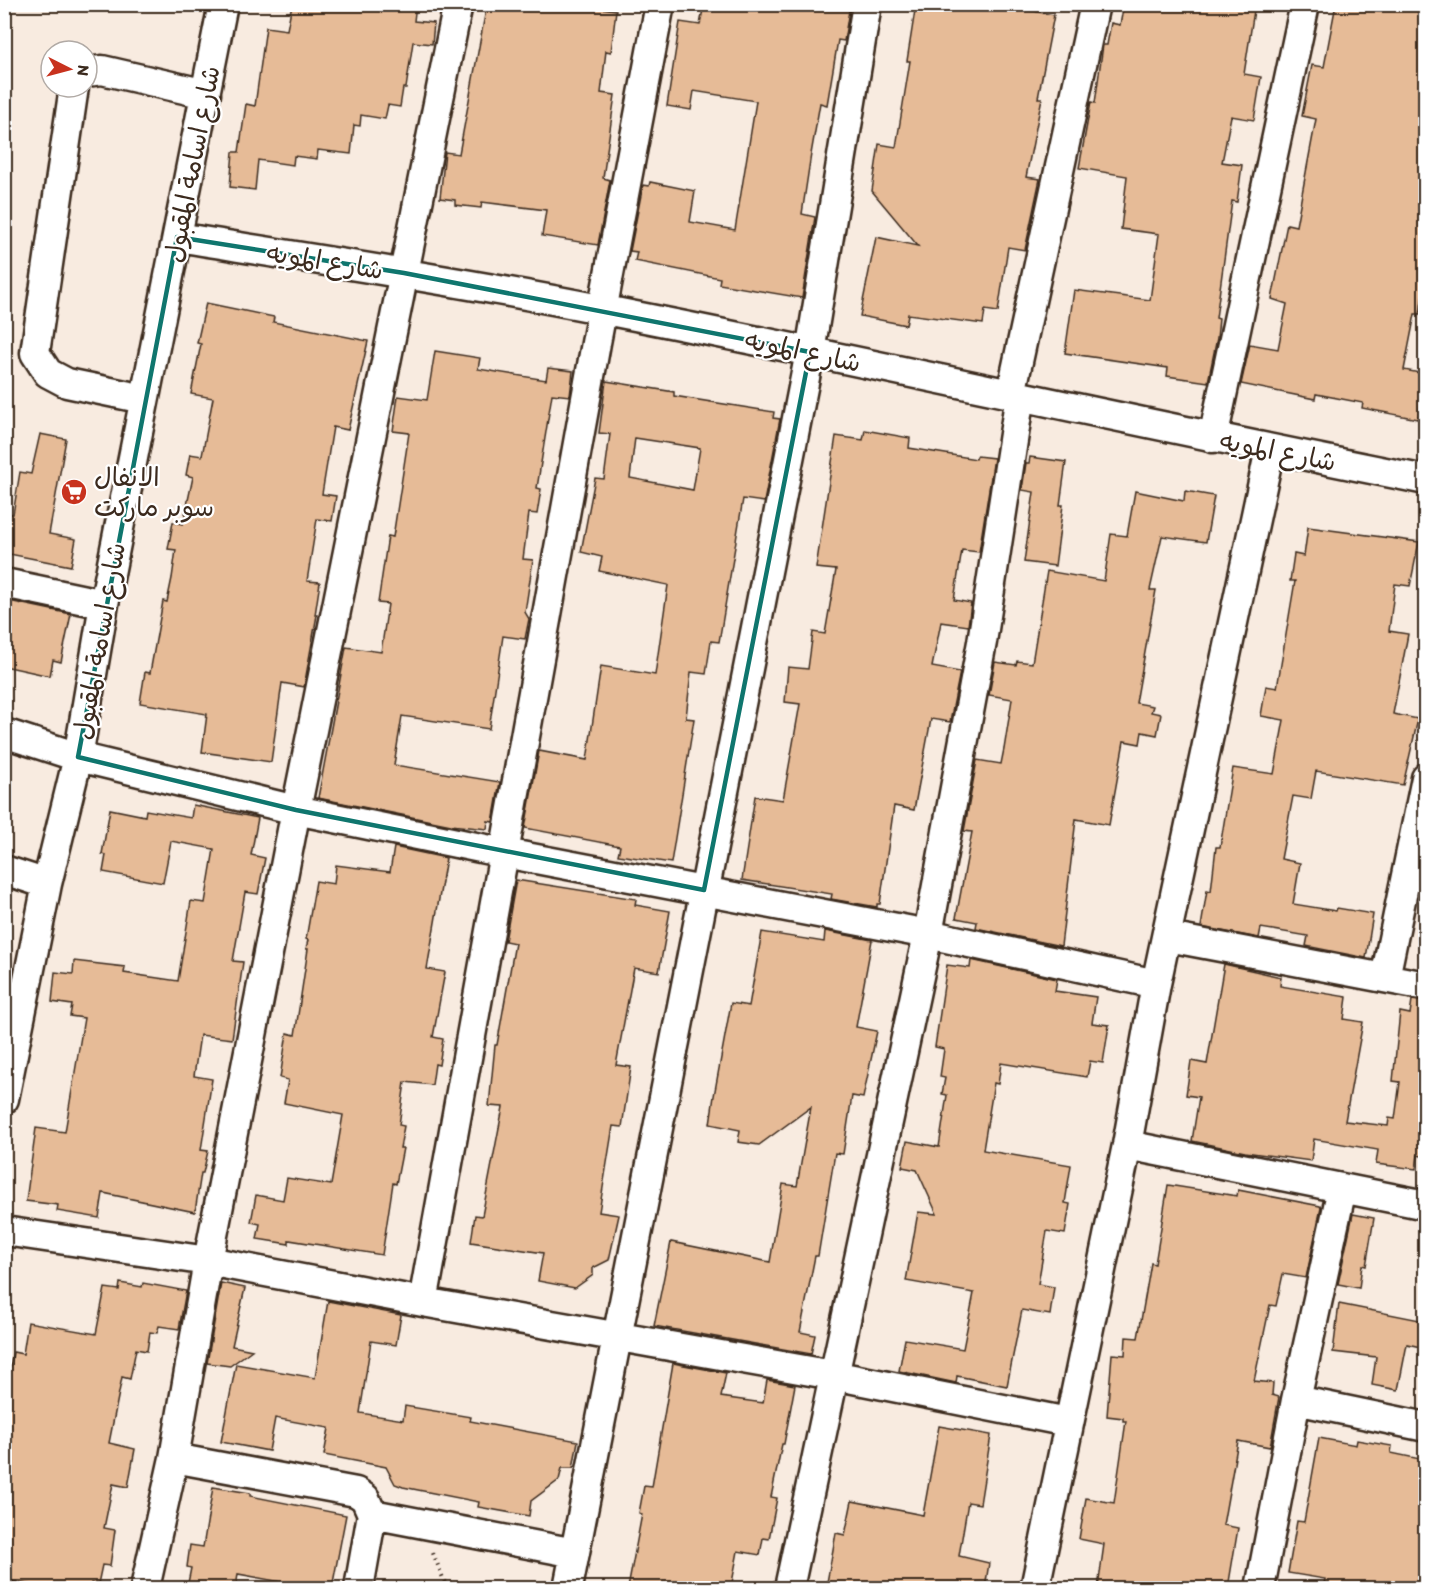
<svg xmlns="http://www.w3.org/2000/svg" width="1430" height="1593" font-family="Itim,'Playpen Sans Arabic',sans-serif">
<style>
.building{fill:#e6bb97;stroke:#3b2a1e;stroke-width:1.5;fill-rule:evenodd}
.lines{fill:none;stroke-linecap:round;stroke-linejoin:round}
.minor-casing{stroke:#3b2a1e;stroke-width:33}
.path{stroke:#3b2a1e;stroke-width:4;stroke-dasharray:1.5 4.5;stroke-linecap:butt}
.minor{stroke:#fff;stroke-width:28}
.marked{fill:none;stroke:#0f766e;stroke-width:4.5;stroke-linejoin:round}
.labels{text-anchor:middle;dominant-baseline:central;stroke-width:4.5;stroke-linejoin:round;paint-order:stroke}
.street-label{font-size:26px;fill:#3b2a1e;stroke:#fff}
.poi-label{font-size:26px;fill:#3b2a1e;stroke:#fff;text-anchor:start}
</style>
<rect width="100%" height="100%" fill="#f8ebe0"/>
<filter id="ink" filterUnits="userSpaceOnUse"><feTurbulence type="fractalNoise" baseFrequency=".0167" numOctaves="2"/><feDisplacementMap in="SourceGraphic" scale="12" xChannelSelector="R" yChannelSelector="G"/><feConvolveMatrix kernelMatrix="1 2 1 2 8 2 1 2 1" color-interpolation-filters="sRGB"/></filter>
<g filter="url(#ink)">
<path class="building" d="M292,4H416L414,21L434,23L432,44L413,42L406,88H403L400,107L388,105L385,119L361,115L360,126L354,125L351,154L318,150L317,159L294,156L293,165L258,160L255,190L230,187L233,152H239L246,104L255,106L266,27L287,30Z
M487,4H570L616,10L611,52L606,51L601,93L615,95L603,178L610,180L598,245L542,236L546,210L482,202L481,208L455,205V200L440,198L445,152L459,154Z
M704,4H850L844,41L838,40L827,105L820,103L811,154L802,214L815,217L802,298L719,284L720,278L635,261L637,252L630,251L643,185L649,186L650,182L695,191L690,222L735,230L756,101L694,91L691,110L667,106L680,22L700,25Z
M916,4H997L1054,15L1038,98H1042L1026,177L1040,179L1025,250L1008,247L998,312L985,310L983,324L908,314L906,325L860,316L876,237L918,246L872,191L879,144L896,147L910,61H907Z
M1124,4H1255L1244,74L1261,77L1254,120L1231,116L1222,162L1242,165L1237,202L1232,201L1216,318L1219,319L1217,338L1208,382L1167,376L1168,368L1065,353L1074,290L1150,300L1159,234L1121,229L1127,176L1079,168L1091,102L1095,103L1103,45H1107L1111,23L1120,25Z
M1336,4H1404L1425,9V278L1420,314H1415L1404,370L1425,374L1418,419L1362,408L1363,403L1316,394L1315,399L1241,384L1250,344L1278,349L1287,304L1272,299L1287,224L1296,226L1316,119L1302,116L1312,65L1324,67Z
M206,303L274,317L273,322L368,341L348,430L333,427L322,494L336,496L332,521L317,519L307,581L320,582L315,615H317L304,687L282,683L271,762L202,752L207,714L140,703L145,672L150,673L163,601L167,602L172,578L176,550L168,549L173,522L183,524L193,477L186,475L190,454L202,456L213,398L191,394L201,344L197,343Z
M435,351L480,358L478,369L546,380L548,368L573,371L570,396L552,394L537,488L541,489L537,514L529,513L523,559L533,560L525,612L529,619L525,639L503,636L489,729L402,716L394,765L500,782L493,822L488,821L487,829L451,825L318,798L346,647L381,652L388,604L378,603L388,536L393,537L409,433L393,431L398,396L427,400Z
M606,381L674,392V396L774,412L773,418L780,419L764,502L743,499L719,642L711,641L706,674L691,672L686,718L694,719L671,863L618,855L620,846L525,828L539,751L587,760L601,666L655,675L668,585L599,571L602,557L581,552L595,478L604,479L610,434L599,433ZM635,438L700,448L693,490L630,478Z
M865,430L910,438L909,448L976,459L977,456L994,458L979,552L962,550L954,600L971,603L968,626L941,622L932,667L960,672L950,722L931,719L914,810L894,806L880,904H877V907L831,899L832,894L742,880L755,796L783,800L800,704L785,702L788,667L808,669L813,632L825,634L836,570L816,568L836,436L863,440Z
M40,434L66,439L49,534L76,539L71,566L4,553V528L7,514H13L20,472L31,474Z
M1030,457L1066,462L1060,505H1063L1055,566L1024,562L1034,492L1022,490L1026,463H1029Z
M1135,491L1184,501L1185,491L1214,496L1206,542L1162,536L1150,590H1156L1136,703L1153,706L1151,712L1161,714L1157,735L1142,732L1140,744L1124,741L1109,825L1076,819L1061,946L976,928L977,922L956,918L972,832L964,831L977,760L1001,764L1004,749L1012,699L989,695L995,662L1016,665L1017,661L1032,663L1047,571L1104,581L1111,534L1127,536Z
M1308,527L1419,542L1410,586L1395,584L1389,631L1408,634L1393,714L1418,719L1403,785L1316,771L1311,799L1293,796L1281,859L1300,863L1293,904L1336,911L1337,908L1373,914L1366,958L1306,946L1308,936L1261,928L1259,938L1201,927L1207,890L1211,891L1216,847H1220L1233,768L1274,774L1284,720L1261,716L1266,686L1277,688L1295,581H1290L1294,554L1304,556Z
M4,600L71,614L61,662L53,660L50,676L4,666Z
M193,805L258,818L251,855L265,858L258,894L245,892L233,961L243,962L232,1039L200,1035L194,1076L212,1079L201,1150L208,1151L203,1173H201L195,1212L103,1193L99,1218L57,1211L58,1205L26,1201L36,1128L65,1132L84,1018L70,1016L72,1005L52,1002L55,972L73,974L74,961L125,967L124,973L178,981L191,901L205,903L214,849L171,841L163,883L103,872L106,855L102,854L110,809L145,816L146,810L191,818Z
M394,847L446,858L427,969L445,972L433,1037L443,1039L439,1065L435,1064L432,1085L405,1082L399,1125L404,1126L400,1148H403L396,1184L393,1183L382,1255L289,1240V1244L257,1239L260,1224L251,1222L256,1195L283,1200L287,1178L331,1185L343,1115L284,1103L288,1080L280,1078L287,1033L295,1035L308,949H306L308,940L306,939L316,881L334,884L336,865L390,872Z
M516,880L636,899L635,905L670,911L659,972L634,968L616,1065L631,1067L622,1127L613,1126L599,1212L619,1215L609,1260L593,1268V1275L575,1288L538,1281L543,1253L471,1242L475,1215L482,1216L503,1107L489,1106L495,1045H497L515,943L505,941Z
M825,931L872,940L856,1027L877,1031L863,1098L852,1096L843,1154L835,1153L818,1256H815L800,1332L815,1335L811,1354L654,1326L671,1242L770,1262L783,1184L797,1186L811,1107L759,1145L738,1142L740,1130L710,1124L714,1096L731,1003L749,1006L762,932L824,942Z
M971,960L1057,979L1055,991L1096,997L1092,1023L1109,1025L1103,1063L1090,1061L1087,1077L1001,1063L998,1084L994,1083L983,1150L1071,1165L1065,1203L1070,1204L1065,1234L1047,1231L1038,1284L1054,1287L1050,1315L1022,1310L1007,1386L957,1376L956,1383L899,1371L905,1339L963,1349L974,1293L906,1281L918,1212L937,1214L917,1170L902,1167L907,1141L939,1147L947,1095L942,1094L945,1078L940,1077L944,1049L935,1047L947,965L970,968Z
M1224,964L1281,977L1280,986L1347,997L1344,1019L1363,1022L1345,1121L1388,1126L1389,1118L1395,1119L1400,1082L1393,1081L1400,1012L1410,1014L1412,1000L1425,1002V1157L1418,1155L1416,1169L1376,1164L1378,1150L1314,1139L1311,1161L1245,1152L1192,1141L1199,1097L1186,1095L1191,1061L1207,1064Z
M1168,1185L1237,1196L1238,1190L1320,1206L1321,1208L1306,1278L1283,1274L1276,1306L1270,1305L1254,1381L1273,1383L1272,1395L1279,1397L1270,1447L1238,1441L1223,1525L1238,1528L1228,1588H1183L1147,1583L1146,1588H1098L1104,1544L1079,1539L1086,1498L1114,1503L1126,1421H1123V1418L1107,1416L1112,1354L1125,1355L1126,1337L1138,1338L1151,1263L1155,1264Z
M1353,1214L1374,1218L1366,1266L1362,1265L1359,1288L1338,1284Z
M120,1283L142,1287L143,1283L186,1291L179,1329L159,1326L157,1333L150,1332L147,1351L136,1349L130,1379L122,1377L109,1443L135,1449L128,1487L113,1484L104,1528L115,1530L110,1566L102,1565L98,1584L91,1583L90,1588H51L4,1580V1401L13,1352L23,1354L28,1322L96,1334L105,1288L119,1290Z
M221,1283L245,1288L232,1346L252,1350L230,1366L207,1363Z
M328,1301L401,1315L396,1345L371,1341L360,1413L403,1420L405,1406L471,1417L470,1421L578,1441L573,1468H562L559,1480L531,1501L529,1516L478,1507L479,1502L403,1487L395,1484L386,1467L324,1455L329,1428L275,1418L269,1451L221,1442L236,1364L315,1378Z
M1339,1304L1425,1321V1348L1407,1344L1398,1390L1372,1385L1376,1357L1333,1352Z
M673,1363L726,1373L721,1397L763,1403L767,1380L795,1385L784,1444H782L771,1497L777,1498L769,1539L763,1538L760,1555L738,1551L731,1588H628L642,1514L639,1513L644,1486L652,1487Z
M939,1426L991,1435L980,1504L968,1502L959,1556L989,1563L985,1588H826L836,1533L845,1535L852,1501L923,1515Z
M1319,1438L1356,1445L1357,1440L1392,1446L1391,1453L1425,1460V1567L1421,1588H1323L1325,1579L1288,1573L1297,1521L1304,1522Z
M213,1487L250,1493V1496L346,1515L332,1588H314L238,1574L236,1588H187L191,1568L187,1567L190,1545L203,1547Z"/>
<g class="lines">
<g class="minor-casing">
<path id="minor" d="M87,72L102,70L206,94
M74,87L35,353L48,373L67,383L144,399
M177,237C320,260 463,282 605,310C879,364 1151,426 1426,480
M1011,394L1095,4
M1213,438L1305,4
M4,583L104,604
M4,733L78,757L296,810L505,853L928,934L1156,984
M4,870L47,884
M1168,937L1426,986
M1385,978L1426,778
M4,1099L47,884L78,757L104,604L223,4
M1127,1145L1426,1205
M4,1231L208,1261L423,1302L833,1375L1068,1422
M423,1302L596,343L660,4
M1296,1400L1426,1427
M174,1458L356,1492L365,1498L372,1514L359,1588
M372,1514L575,1553
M145,1588L174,1458L208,1261L296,810L458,4
M568,1588L810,352L867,4
M789,1588L928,934L982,642L1020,395
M1035,1588L1127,1145L1156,984L1270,449
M1260,1588L1296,1400L1342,1188"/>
</g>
<path class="path" d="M433,1553L447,1588"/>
<use href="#minor" class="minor"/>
</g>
</g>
<path class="marked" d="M177,237L404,273L810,352L704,890L296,810L78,757Z"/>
<defs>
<g id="supermarket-disc" transform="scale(1.35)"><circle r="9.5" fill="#c8321e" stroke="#fff"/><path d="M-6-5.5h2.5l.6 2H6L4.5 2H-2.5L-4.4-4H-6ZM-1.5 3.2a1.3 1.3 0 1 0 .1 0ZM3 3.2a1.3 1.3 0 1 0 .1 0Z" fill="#fff"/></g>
</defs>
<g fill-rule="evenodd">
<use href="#supermarket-disc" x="74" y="492"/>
</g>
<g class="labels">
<g class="street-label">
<text transform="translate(192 164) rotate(-79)">شارع اسامة المقبول</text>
<text transform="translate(325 261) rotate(9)">شارع المويه</text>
<text transform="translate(803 351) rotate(12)">شارع المويه</text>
<text transform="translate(1278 451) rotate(11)">شارع المويه</text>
<text transform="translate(99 641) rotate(-80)">شارع اسامة المقبول</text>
</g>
<g class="poi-label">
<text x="94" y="477">الانفال<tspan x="94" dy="30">سوبر ماركت</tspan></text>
</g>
</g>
<rect width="1430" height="1593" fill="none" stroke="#fff" stroke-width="24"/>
<rect x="12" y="12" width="1406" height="1569" fill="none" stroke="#3b2a1e" stroke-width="2" filter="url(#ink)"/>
<g transform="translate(69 69) rotate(96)"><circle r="28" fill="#ffffff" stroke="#b1aaa5" stroke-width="1.5"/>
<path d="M0-4.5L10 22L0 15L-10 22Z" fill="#c8321e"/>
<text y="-9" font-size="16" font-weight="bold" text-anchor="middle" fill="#3b2a1e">N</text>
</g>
</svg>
